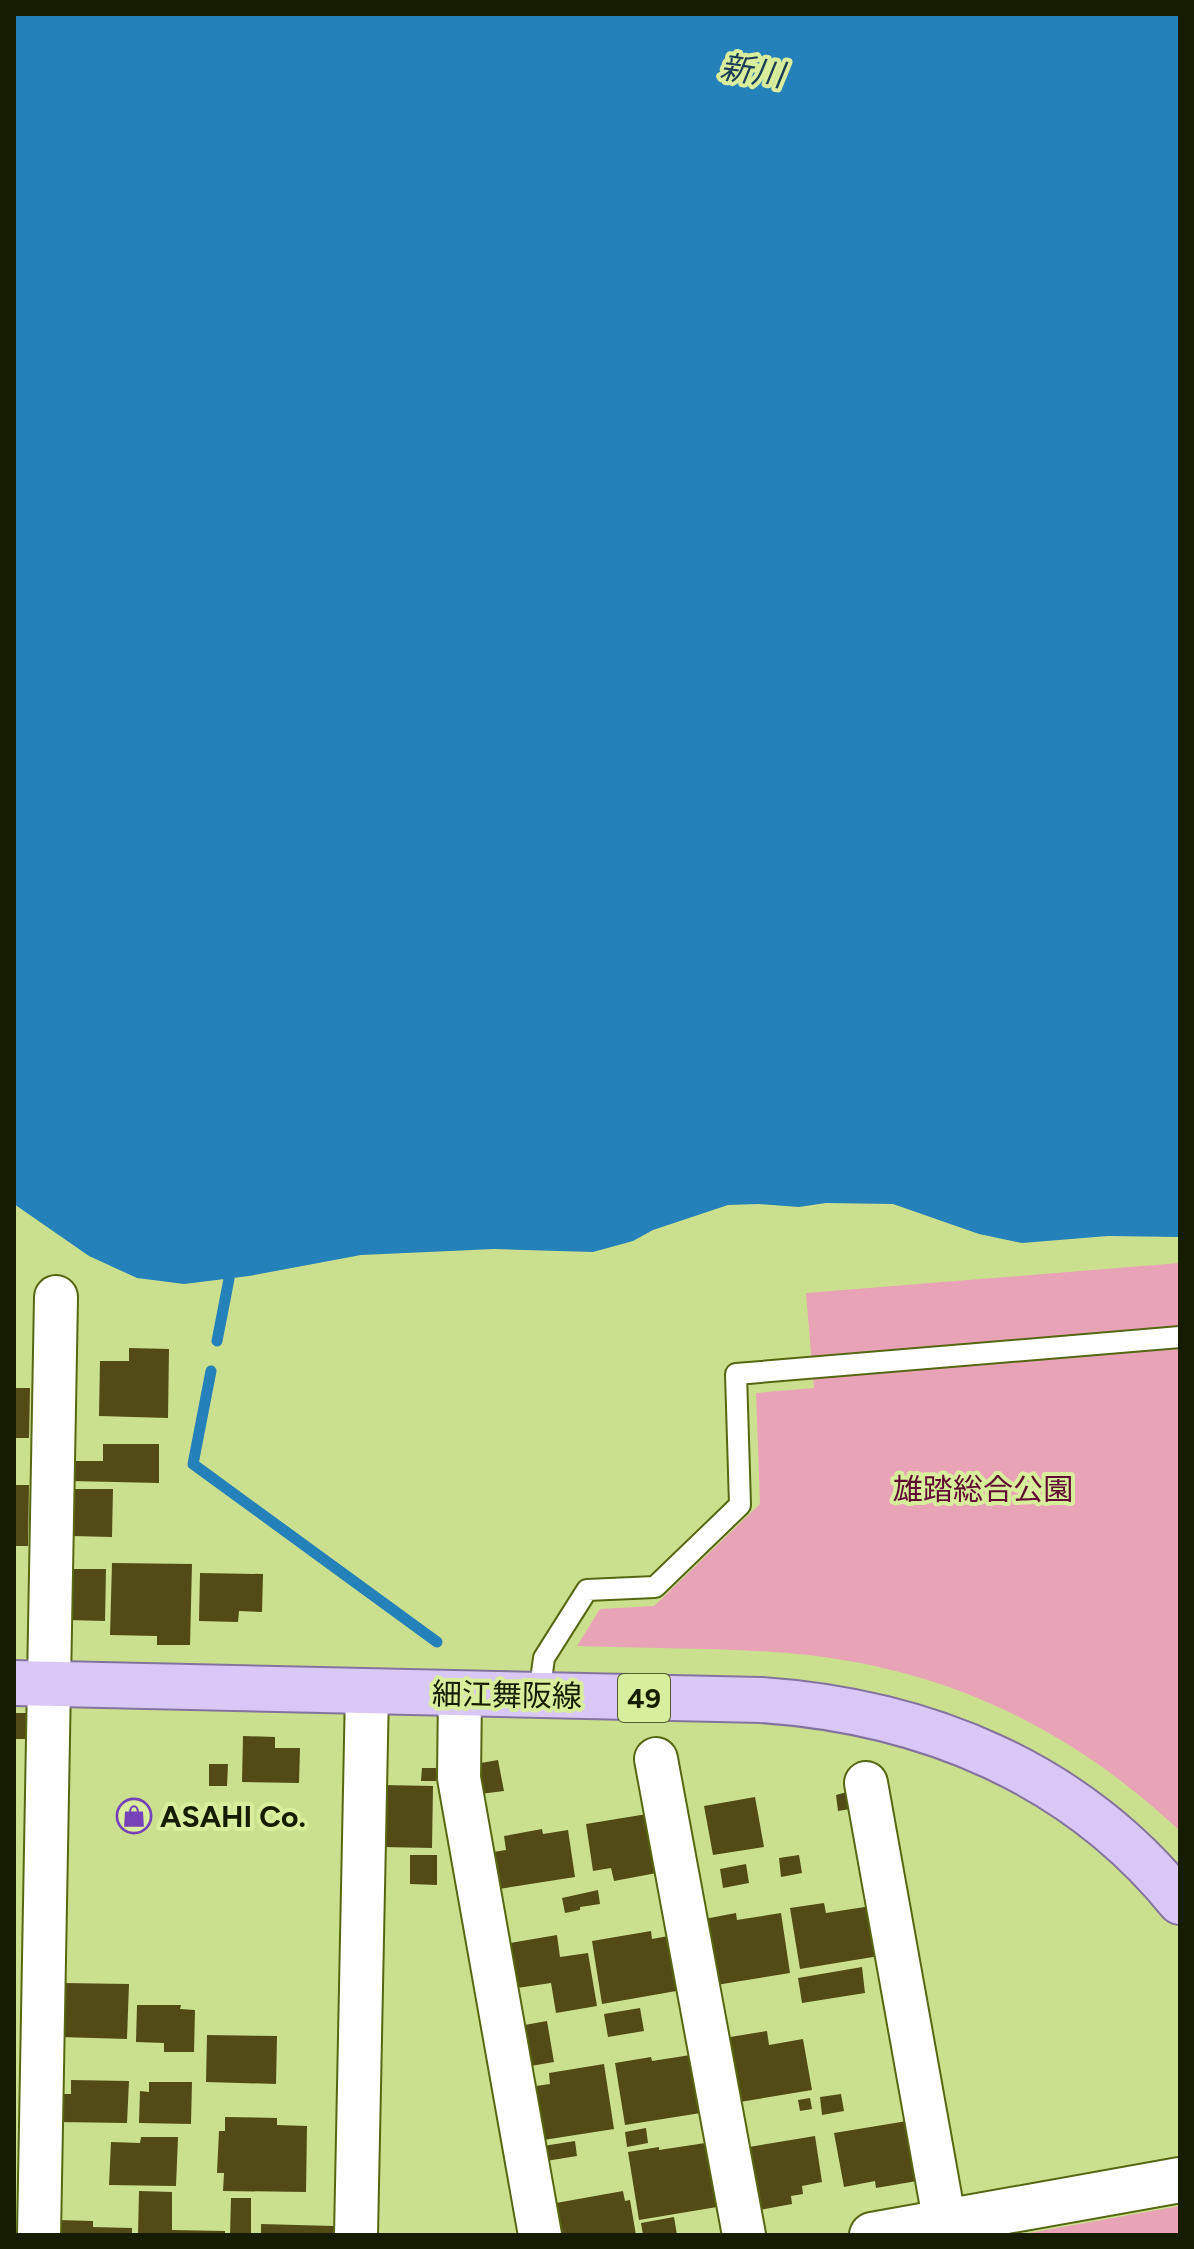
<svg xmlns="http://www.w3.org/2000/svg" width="1194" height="2249" font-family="Figtree,'Noto Sans JP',sans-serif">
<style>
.green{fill:#e9a3b7}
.water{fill:#2581b9}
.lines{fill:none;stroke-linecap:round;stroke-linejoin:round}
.stream{stroke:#2581b9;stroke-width:11}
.building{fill:#534b16}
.service-casing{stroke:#566711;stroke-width:24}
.minor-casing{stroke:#566711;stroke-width:46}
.tertiary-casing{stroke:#566711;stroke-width:48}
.primary-casing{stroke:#84739c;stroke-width:48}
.service{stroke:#fff;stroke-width:20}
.minor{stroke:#fff;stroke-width:42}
.tertiary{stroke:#fff;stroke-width:44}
.primary{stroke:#d9c7f6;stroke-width:44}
.labels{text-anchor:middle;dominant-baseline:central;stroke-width:8;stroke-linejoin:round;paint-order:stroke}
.shield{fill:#d8ee9c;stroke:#505b2f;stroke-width:2}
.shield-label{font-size:28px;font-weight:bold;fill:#151c00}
.park-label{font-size:30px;fill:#600b31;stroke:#d8ee9c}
.street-label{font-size:30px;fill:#151c00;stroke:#d8ee9c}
.poi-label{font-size:30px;font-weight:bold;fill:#151c00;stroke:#d8ee9c;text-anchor:start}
.water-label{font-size:32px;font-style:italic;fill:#193d56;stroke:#d8ee9c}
</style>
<rect width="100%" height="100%" fill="#cbe08f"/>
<path class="green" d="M1180,1263V1831C1073,1731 954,1672 808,1655C731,1647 653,1649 577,1646L600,1609L654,1606L760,1504L756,1393L814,1388L806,1293Z
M1180,2206V2235H1018Z"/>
<path class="water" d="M14,14H1180V1237L1108,1236L1022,1243L979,1234L893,1204L826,1203L799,1207L759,1204L728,1205L653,1230L633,1241L593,1252L494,1249L361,1255L249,1276L184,1284L137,1278L89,1256L14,1204Z"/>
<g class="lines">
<path class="stream" d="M217,1341L229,1279
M211,1371L193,1464L437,1642"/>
</g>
<path class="building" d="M129,1348L169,1349L168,1418L99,1416L100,1361H129Z
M14,1388H30L29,1438H14Z
M103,1444H159V1483L71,1481V1461H103Z
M14,1485H29L28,1546H14Z
M72,1489H113L112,1537L71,1536Z
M112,1563L192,1564L190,1645H157V1636L110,1635Z
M68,1569H106L105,1621L67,1620Z
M200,1573L263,1574L262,1612L239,1611L238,1622L199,1621Z
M14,1713H29L28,1739H14Z
M243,1736L275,1737V1748H300L299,1783L242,1782Z
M498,1760L504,1791L480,1794L475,1764Z
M209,1764H228L227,1786H209Z
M422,1768H436V1781H421Z
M383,1785L433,1786L432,1848L382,1847Z
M847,1792L850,1809L838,1811L836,1795Z
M755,1797L764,1847L713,1855L704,1806Z
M653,1813L662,1872L614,1881L611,1868L593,1871L586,1824Z
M542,1829L543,1834L568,1830L575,1877L493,1890L487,1853L506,1850L504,1836Z
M410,1855H437V1885L410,1884Z
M799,1855L802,1873L781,1877L779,1858Z
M746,1864L749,1883L723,1888L720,1869Z
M598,1890L600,1904L580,1907V1910L565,1913L562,1898Z
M824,1903L826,1913L871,1906L879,1956L800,1969L790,1908Z
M736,1913L737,1920L781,1913L790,1973L710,1986L699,1920Z
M651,1931L652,1939L674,1935L682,1990L602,2004L592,1941Z
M557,1935L560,1957L588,1953L597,2006L556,2013L551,1983L517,1988L510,1943Z
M862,1967L865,1993L802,2003L798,1978Z
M62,1983L129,1984L127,2039L60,2037Z
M137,2005H181L180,2009L195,2010L194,2052H164V2043L136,2042Z
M640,2008L644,2031L608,2037L604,2014Z
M547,2021L554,2062L525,2067L519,2026Z
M767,2031L769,2045L803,2039L812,2090L734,2103L724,2038Z
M207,2035L277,2036L276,2084L206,2082Z
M697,2054L707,2112L625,2125L615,2063L651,2057L652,2061Z
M604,2064L614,2129L537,2141L529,2087L550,2084L549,2073Z
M71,2080L129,2081L127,2123L58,2122L59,2094H71Z
M149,2082H192L191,2124L139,2123L140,2091L149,2092Z
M841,2094L844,2111L822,2115L820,2097Z
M810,2098L812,2109L800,2111L798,2100Z
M225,2117L277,2118V2125L307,2126L306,2192L223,2191L224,2173H217L219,2131H225Z
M907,2121L917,2181L876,2188L875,2181L844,2187L834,2133Z
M646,2128L648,2143L627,2147L625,2132Z
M815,2136L822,2182L802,2186L803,2194L791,2196L792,2204L754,2211L743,2148Z
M141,2137H178L176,2186L109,2185L111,2142L140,2143Z
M575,2141L577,2156L546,2161L543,2146Z
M712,2142L723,2206L639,2220L628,2152L659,2147V2150Z
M139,2191L172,2192V2230L225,2231V2235H138Z
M623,2191L625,2201L630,2200L636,2235H561L556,2203Z
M231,2198H251V2235H230Z
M674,2217L677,2235H643L641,2223Z
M58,2220L93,2221V2227L132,2228V2235H54Z
M261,2224L334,2226V2235H261Z"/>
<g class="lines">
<g class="service-casing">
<path id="service" d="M539,1695L544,1658L587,1590L655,1587L740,1505L736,1374L1180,1337"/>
</g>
<g class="minor-casing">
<path id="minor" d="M460,1693L459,1778L540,2235
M656,1759L744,2235
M866,1783L947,2235
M39,2235L56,1297
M356,2235L367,1691"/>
</g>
<g class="tertiary-casing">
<path id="tertiary" d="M872,2235L1180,2180"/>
</g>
<g class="primary-casing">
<path id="primary" d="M14,1683L761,1700C924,1711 1075,1772 1180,1902"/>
</g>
<use href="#service" class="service"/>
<use href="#minor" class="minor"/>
<use href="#tertiary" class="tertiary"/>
<use href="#primary" class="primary"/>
</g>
<defs>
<g id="shop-ring" transform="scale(1.8)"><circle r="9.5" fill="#d8ee9c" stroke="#7741b8" stroke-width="1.5"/><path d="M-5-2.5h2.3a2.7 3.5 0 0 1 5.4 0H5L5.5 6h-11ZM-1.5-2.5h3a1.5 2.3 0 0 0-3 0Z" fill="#7741b8"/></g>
</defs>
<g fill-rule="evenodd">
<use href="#shop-ring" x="134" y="1816"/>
</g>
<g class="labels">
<rect class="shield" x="618" y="1674" width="52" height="48" rx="6"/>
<g class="shield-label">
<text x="644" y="1698">49</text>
</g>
<g class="park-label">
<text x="983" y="1489">雄踏総合公園</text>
</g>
<g class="street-label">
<text transform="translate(507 1695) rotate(1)">細江舞阪線</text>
</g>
<g class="poi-label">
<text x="160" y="1816">ASAHI Co.</text>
</g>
<g class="water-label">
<text transform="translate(752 71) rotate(8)">新川</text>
</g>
</g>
<rect width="1194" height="2249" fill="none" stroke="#151c00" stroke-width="32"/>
</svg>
